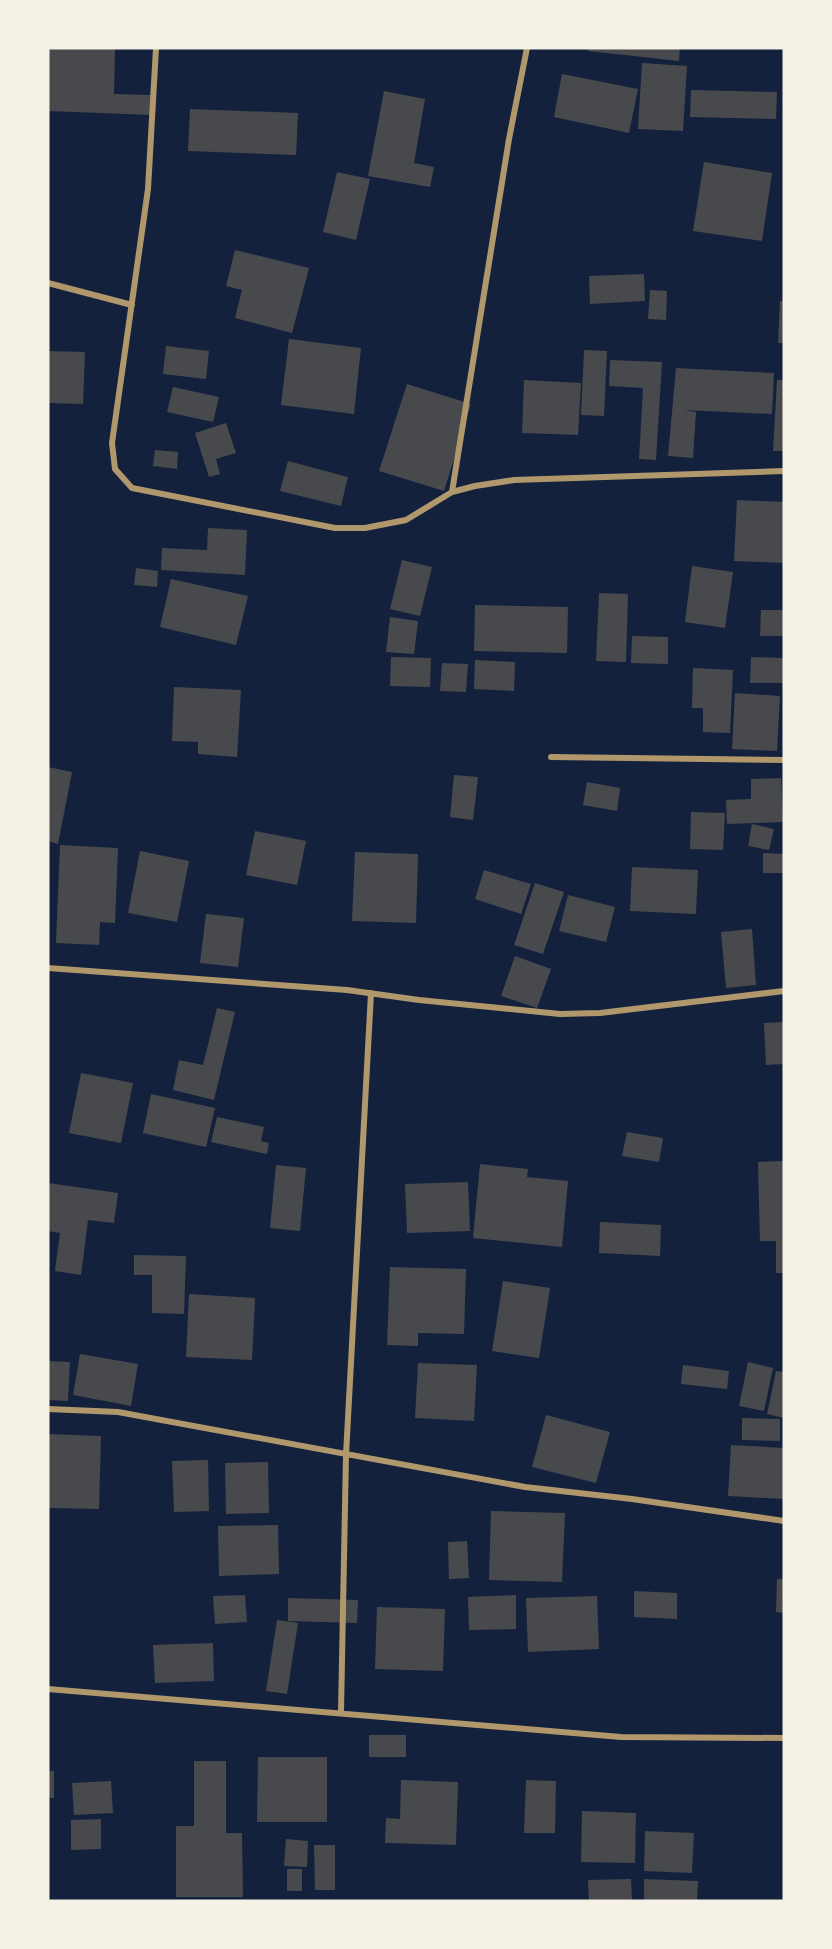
<svg xmlns="http://www.w3.org/2000/svg" width="832" height="1949" font-family="Quicksand,sans-serif">
<style>
.building{fill:#48494c}
.lines{fill:none;stroke-linecap:round;stroke-linejoin:round}
.minor{stroke:#b1986c;stroke-width:6}
</style>
<rect width="100%" height="100%" fill="#14213d"/>
<path class="building" d="M48,48H115L114,94L151,95V115L48,111Z
M589,48H680L679,61L588,51Z
M642,63L687,66L683,131L638,129Z
M562,74L638,89L629,133L554,117Z
M691,90L777,92L776,119L690,117Z
M384,91L425,99L414,163L434,167L430,187L368,176Z
M190,109L298,113L296,155L188,151Z
M704,162L772,173L762,241L693,231Z
M337,172L370,179L356,240L323,232Z
M235,250L309,268L292,333L235,318L242,290L226,286Z
M644,274L645,301L590,304L589,276Z
M650,290L667,291L666,320L648,319Z
M780,301H784V343H778Z
M289,339L361,348L354,414L281,405Z
M166,346L209,351L206,379L163,374Z
M584,350L607,351L604,416L581,415Z
M48,351L85,352L83,404L48,403Z
M610,360L662,362L656,460L639,459L643,388L609,386Z
M676,368L774,373L772,414L684,410L696,412L693,458L668,456Z
M524,380L581,383L578,435L522,433Z
M777,380H784V451H773Z
M407,384L471,404L444,491L379,471Z
M173,387L219,397L213,422L167,412Z
M226,423L236,453L216,459L220,474L209,477L195,433Z
M155,450L178,452L177,469L153,466Z
M288,461L348,477L341,506L280,491Z
M737,500L784,502V563L734,561Z
M208,528L247,530L245,575L161,570L162,548L207,550Z
M402,560L432,567L420,616L390,609Z
M692,566L733,572L725,628L685,622Z
M136,568L158,571L157,587L134,585Z
M171,579L248,596L236,645L160,627Z
M599,593L628,594L626,662L596,661Z
M475,605L568,607L567,653L474,651Z
M761,610H784V636H760Z
M390,617L418,621L414,654L386,652Z
M632,636L668,637V664L631,663Z
M391,657L431,658L430,687L390,686Z
M751,657L784,658V683H750Z
M475,660L515,662L514,691L474,689Z
M442,663L468,664L466,692L440,691Z
M693,668L733,670L730,733L703,732V708H692Z
M174,687L241,690L237,757L198,754V742L172,741Z
M735,693L780,696L777,751L732,749Z
M48,767L72,772L58,844L48,841Z
M454,775L478,777L473,820L450,817Z
M781,778L783,822L727,824L726,800L751,799V779Z
M587,782L620,788L617,811L583,805Z
M691,812L725,813L723,850L690,849Z
M752,824L774,829L769,850L748,846Z
M255,831L306,841L297,885L246,875Z
M60,845L118,848L115,923L100,922L99,945L56,943Z
M140,851L189,861L177,922L128,913Z
M355,852L418,854L416,923L352,921Z
M763,853L784,854V873H763Z
M632,867L698,870L696,914L630,911Z
M484,870L531,884L521,914L475,899Z
M535,883L564,892L543,954L514,945Z
M568,895L615,907L606,942L559,931Z
M206,914L244,918L238,967L200,963Z
M752,929L756,985L726,988L721,932Z
M515,956L551,969L537,1008L501,996Z
M217,1008L235,1012L214,1100L173,1090L179,1060L203,1065Z
M784,1022V1064L766,1065L764,1023Z
M81,1073L133,1083L121,1143L69,1133Z
M151,1094L215,1108L206,1147L143,1133Z
M217,1117L264,1127L261,1141L269,1143L267,1154L211,1142Z
M627,1132L663,1138L659,1162L622,1156Z
M784,1161V1273H776V1241H760L758,1162Z
M480,1164L528,1169L527,1177L568,1181L562,1247L473,1238Z
M276,1165L306,1168L300,1231L270,1228Z
M468,1182L470,1231L407,1233L405,1184Z
M48,1183L118,1193L114,1223L88,1220L81,1275L55,1271L60,1233L48,1231Z
M600,1222L661,1225L660,1256L599,1253Z
M134,1255L186,1256L184,1314L152,1313V1275H134Z
M390,1267L466,1269L464,1334L418,1333V1346L387,1345Z
M503,1281L550,1288L539,1358L492,1351Z
M189,1294L255,1298L252,1360L186,1357Z
M80,1354L138,1364L131,1406L73,1395Z
M48,1361L70,1362L68,1401L48,1400Z
M748,1362L773,1368L764,1411L739,1406Z
M418,1363L477,1365L474,1421L415,1418Z
M683,1365L729,1371L727,1389L681,1384Z
M776,1371L784,1372V1418L767,1414Z
M546,1415L610,1432L596,1483L532,1467Z
M742,1418L780,1419V1441L742,1440Z
M48,1434L101,1436L99,1509L48,1508Z
M731,1445L784,1448V1499L728,1496Z
M208,1460L209,1511L174,1512L172,1461Z
M268,1462L269,1513L226,1514L225,1463Z
M491,1511L565,1513L562,1582L489,1580Z
M278,1525L279,1574L219,1576L218,1526Z
M467,1541L469,1578L449,1579L448,1542Z
M777,1579H784V1613L776,1612Z
M634,1591L677,1593V1619L634,1617Z
M245,1595L247,1622L215,1624L213,1596Z
M516,1595V1629L469,1630L468,1597Z
M597,1596L599,1649L528,1652L526,1598Z
M288,1598L358,1600L357,1623L288,1621Z
M377,1607L445,1609L443,1671L375,1669Z
M277,1620L298,1623L287,1694L266,1691Z
M213,1643L214,1681L155,1683L153,1645Z
M369,1735H406V1757H369Z
M258,1757H327V1822H257Z
M194,1761H226V1833H242L243,1897H176V1826H194Z
M48,1771H54V1798H48Z
M401,1780L458,1782L456,1845L385,1843L386,1818L400,1819Z
M526,1780L556,1781L555,1833H524Z
M111,1781L113,1813L74,1815L72,1783Z
M582,1811L636,1813L635,1863L581,1862Z
M101,1819V1849L71,1850V1820Z
M645,1831L694,1833L692,1873L644,1871Z
M286,1839L308,1841L307,1867L284,1866Z
M314,1845H335V1890H315Z
M287,1869H302V1891H287Z
M631,1879L632,1901H589L588,1880Z
M644,1879L698,1881L697,1901H644Z"/>
<g class="lines">
<path class="minor" d="M156,48L148,189L112,443L115,469L132,488L335,528H365L406,520L452,492L475,486L514,480L784,471
M48,283L132,305
M452,492L509,139L527,48
M551,757L784,760
M48,968L347,990L419,1000L560,1014L600,1013L784,991
M48,1409L118,1412L525,1487L632,1499L784,1521
M48,1689L621,1737L784,1738
M341,1712L346,1455L371,993"/>
</g>
<rect width="832" height="1949" fill="none" stroke="#f6f1e7" stroke-width="99"/>
</svg>
